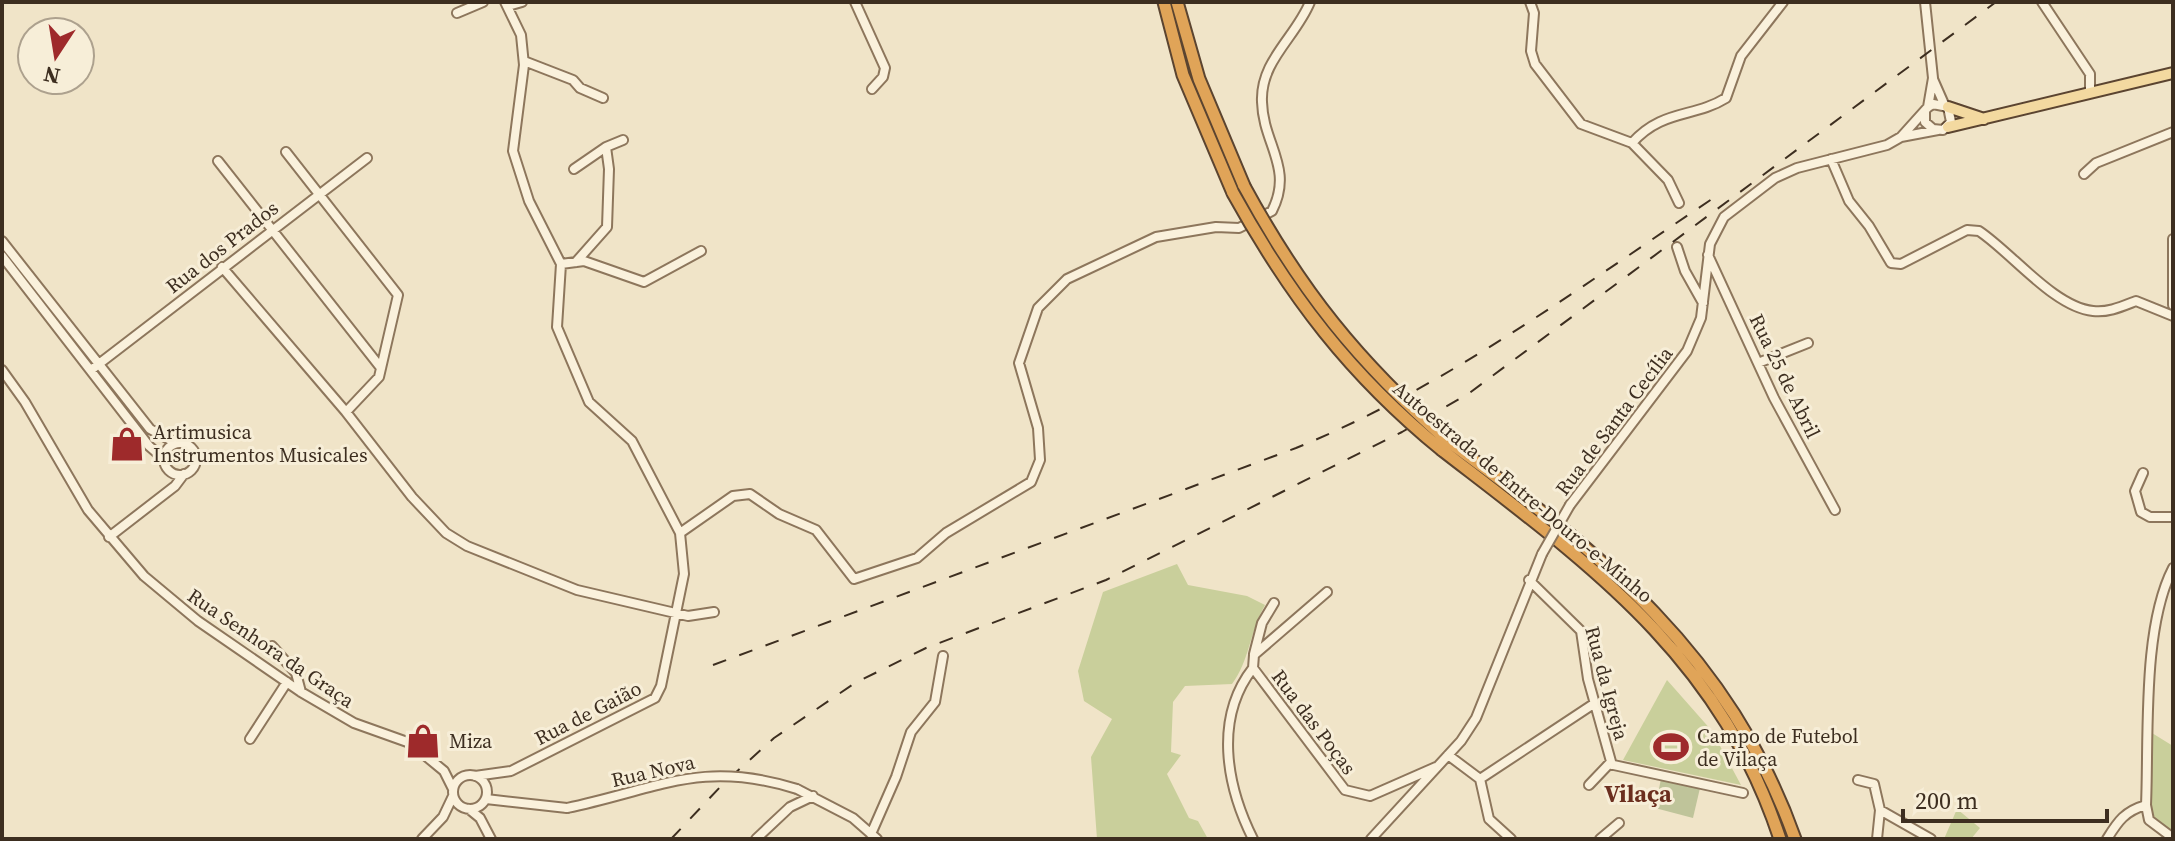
<svg xmlns="http://www.w3.org/2000/svg" width="2175" height="841" font-family="'Source Serif 4',serif">
<style>
.green{fill:#c9cf9b}
.cemetery{fill:#bfc49a}
.lines{fill:none;stroke-linecap:round;stroke-linejoin:round}
.minor-casing{stroke:#8d765c;stroke-width:12}
.major-casing{stroke:#5b4430;stroke-width:14}
.highway-casing{stroke:#5b4430;stroke-width:15}
.minor{stroke:#faf1dc;stroke-width:8}
.major{stroke:#f3d9a0;stroke-width:10}
.highway{stroke:#e0a458;stroke-width:11}
.rail{stroke:#3d2e20;stroke-width:2;stroke-dasharray:14 14;stroke-linecap:butt}
.minor-bridge-casing{stroke:#8d765c;stroke-width:12;stroke-linecap:butt}
.highway-bridge-casing{stroke:#5b4430;stroke-width:15;stroke-linecap:butt}
.minor-bridge{stroke:#faf1dc;stroke-width:8}
.highway-bridge{stroke:#e0a458;stroke-width:11}
.labels{text-anchor:middle;dominant-baseline:central;stroke-width:6;stroke-linejoin:round;paint-order:stroke}
.street-label{font-size:20px;fill:#3d2e20;stroke:#f7eed8}
.poi-label{font-size:20px;fill:#3d2e20;stroke:#f7eed8;text-anchor:start}
.quarter-label{font-size:24px;font-weight:bold;fill:#6b2e1e;stroke:#f7eed8}
</style>
<rect width="100%" height="100%" fill="#f0e4c8"/>
<path class="green" d="M1177,564L1188,585L1247,596L1265,605C1250,631 1249,662 1232,684L1185,686L1173,702L1171,752L1181,755L1167,774L1189,818L1198,821L1208,839H1097L1091,757L1112,719L1084,701L1078,671L1103,592Z
M1667,680L1712,731L1741,785L1623,760Z
M2152,733L2173,746V834L2153,820L2150,806Z
M1957,809L1980,828L1971,839H1944Z"/>
<path class="cemetery" d="M1661,779L1700,788L1693,818L1655,808Z"/>
<g class="lines">
<g class="minor-casing">
<path id="minor" d="M855,2L885,68L883,77L872,89
M1530,2L1534,13L1531,51L1535,64L1581,124L1632,143
M1925,2L1933,78L1928,107
M2042,2L2090,74V93
M508,6L522,2
M457,13L483,2
M524,61L573,80L580,88L603,98
M1933,79L1944,104
M1901,137L1928,107L1933,104L1948,107L1951,122L1943,130L1933,129L1925,122V111
M1632,143C1662,109 1694,118 1726,98L1741,56L1783,2
M1632,143L1668,180L1679,203
M606,147L623,140
M286,152L398,295L379,377L346,412
M1831,159L1849,201L1869,226L1891,263L1901,264L1967,230L1979,231C2012,253 2054,307 2093,311C2108,313 2123,306 2136,301L2173,316
M218,161L381,368
M574,169L606,147L609,169L607,227L576,262
M2084,174L2096,163L2173,132
M2173,239V305
M2,241L150,429L176,443
M1677,247L1685,271L1703,303
M1708,255L1774,398L1835,510
M2,256L149,446L164,459
M561,264L584,261L644,282L701,251
M222,267L346,412L412,497L446,533L467,546L577,590L688,616L714,612
M1758,363L1808,343
M2,370L25,402L88,510L144,576L198,621L301,692L354,723L410,743L444,771L453,789
M91,370L367,158
M164 459a16 16 0 1 1 32 0a16 16 0 1 1-32 0Z
M2143,473L2135,491L2141,512L2150,517H2173
M1570,505L1687,351L1701,318L1710,244L1724,217L1775,178L1797,168L1887,145L1901,137L1938,130
M680,533L733,496L750,494L779,514L816,530L854,579L917,558L946,533L1031,482L1040,460L1038,428L1019,363L1038,308L1067,279L1156,237L1216,227L1239,228L1272,211C1294,168 1263,144 1262,102C1260,61 1296,37 1310,2
M109,537L175,486L184,474
M2173,568C2142,628 2149,736 2146,805L2149,820L2173,838
M1529,580L1581,631L1588,679L1612,765
M272,646L296,673L301,692
M1254,654L1262,623L1274,603
M1253,668L1345,790L1370,796L1436,767
M1253,668L1254,655L1327,592
M250,739L287,682
M1448,755L1480,779L1489,819L1511,839
M453 792a17 17 0 1 1 34 0a17 17 0 1 1-34 0Z
M475,776L511,771L655,698L661,686L684,574L680,533L632,441L589,402L557,327L561,264L529,201L513,151L524,65L521,35L505,2
M1480,779L1595,703
M1858,780L1874,784L1880,810
M1589,785L1609,764L1743,793
M797,789L853,818L877,839
M486,799L567,808
M469,809L480,818L491,839
M871,834L896,777L911,732L935,702L943,656
M422,839L443,817L453,796
M756,839L790,807L813,796
M1253,839C1226,785 1214,718 1253,668
M1371,839L1461,741L1476,718L1542,554
M1600,839L1619,823
M1877,839L1880,810L1931,839
M2107,839C2118,821 2125,811 2146,805"/>
</g>
<g class="major-casing">
<path id="major" d="M1948,107L1984,119
M1948,127L2173,73"/>
</g>
<g class="highway-casing">
<path id="highway" d="M1164,2L1183,75L1233,193
M1177,2L1199,79L1244,186
M1448,441C1601,553 1729,654 1795,839
M1442,450C1588,563 1719,654 1780,839"/>
</g>
<use href="#minor" class="minor"/>
<use href="#major" class="major"/>
<use href="#highway" class="highway"/>
<path class="rail" d="M713,665L1296,448C1450,385 1581,286 1718,195
M671,839L723,784L774,738L855,683L926,648L1106,580L1402,432L1468,394L1996,2"/>
<g class="minor-bridge-casing">
<path id="minor-bridge" d="M1542,554L1570,505
M567,808C658,789 701,759 797,789"/>
</g>
<g class="highway-bridge-casing">
<path id="highway-bridge" d="M1244,186C1301,291 1358,362 1448,441
M1233,193C1290,296 1350,375 1442,450"/>
</g>
<use href="#minor-bridge" class="minor-bridge"/>
<use href="#highway-bridge" class="highway-bridge"/>
</g>
<defs>
<g id="shop-bare" transform="scale(2.76)"><path d="M-5-2.5h2.3a2.7 3.5 0 0 1 5.4 0H5L5.5 6h-11ZM-1.5-2.5h3a1.5 2.3 0 0 0-3 0Z" fill="#9e2a2b" stroke="#f7eed8" stroke-width="2.5" paint-order="stroke"/></g>
<g id="stadium-bare" transform="scale(2.76)"><path d="M0-5a6.5 5 0 1 0 0 10a6.5 5 0 1 0 0-10ZM-3.5-1.8h7v3.6h-7Z" fill="#9e2a2b" stroke="#f7eed8" stroke-width="2.5" paint-order="stroke"/></g>
</defs>
<g fill-rule="evenodd">
<use href="#shop-bare" x="127" y="444"/>
<use href="#shop-bare" x="423" y="741"/>
<use href="#stadium-bare" x="1671" y="747"/>
</g>
<g class="labels">
<g class="street-label">
<text transform="translate(222 247) rotate(-38)">Rua dos Prados</text>
<text transform="translate(1785 376) rotate(64)">Rua 25 de Abril</text>
<text transform="translate(1614 421) rotate(-53)">Rua de Santa Cecília</text>
<text transform="translate(1523 492) rotate(40)">Autoestrada de Entre-Douro-e-Minho</text>
<text transform="translate(271 648) rotate(34)">Rua Senhora da Graça</text>
<text transform="translate(1607 683) rotate(75)">Rua da Igreja</text>
<text transform="translate(588 713) rotate(-27)">Rua de Gaião</text>
<text transform="translate(1314 722) rotate(53)">Rua das Poças</text>
<text transform="translate(653 771) rotate(-13)">Rua Nova</text>
</g>
<g class="poi-label">
<text x="153" y="432">Artimusica<tspan x="153" dy="23">Instrumentos Musicales</tspan></text>
<text x="1697" y="736">Campo de Futebol<tspan x="1697" dy="23">de Vilaça</tspan></text>
<text x="449" y="741">Miza</text>
</g>
<g class="quarter-label">
<text x="1638" y="793">Vilaça</text>
</g>
</g>
<rect width="2175" height="841" fill="none" stroke="#3d2e20" stroke-width="8"/>
<g transform="translate(56 56) rotate(192)"><circle r="38" fill="#f7eed8" stroke="#ada18e" stroke-width="2"/>
<path d="M0-6L14 30L0 20L-14 30Z" fill="#9e2a2b"/>
<text y="-12" font-size="22" font-weight="bold" text-anchor="middle" fill="#3d2e20">N</text>
</g>
<path d="M1903 809v12h204v-12" fill="none" stroke="#3d2e20" stroke-width="4"/>
<text x="1915" y="809" font-size="24" fill="#3d2e20" stroke="#f7eed8" stroke-width="6" paint-order="stroke">200 m</text>
</svg>
